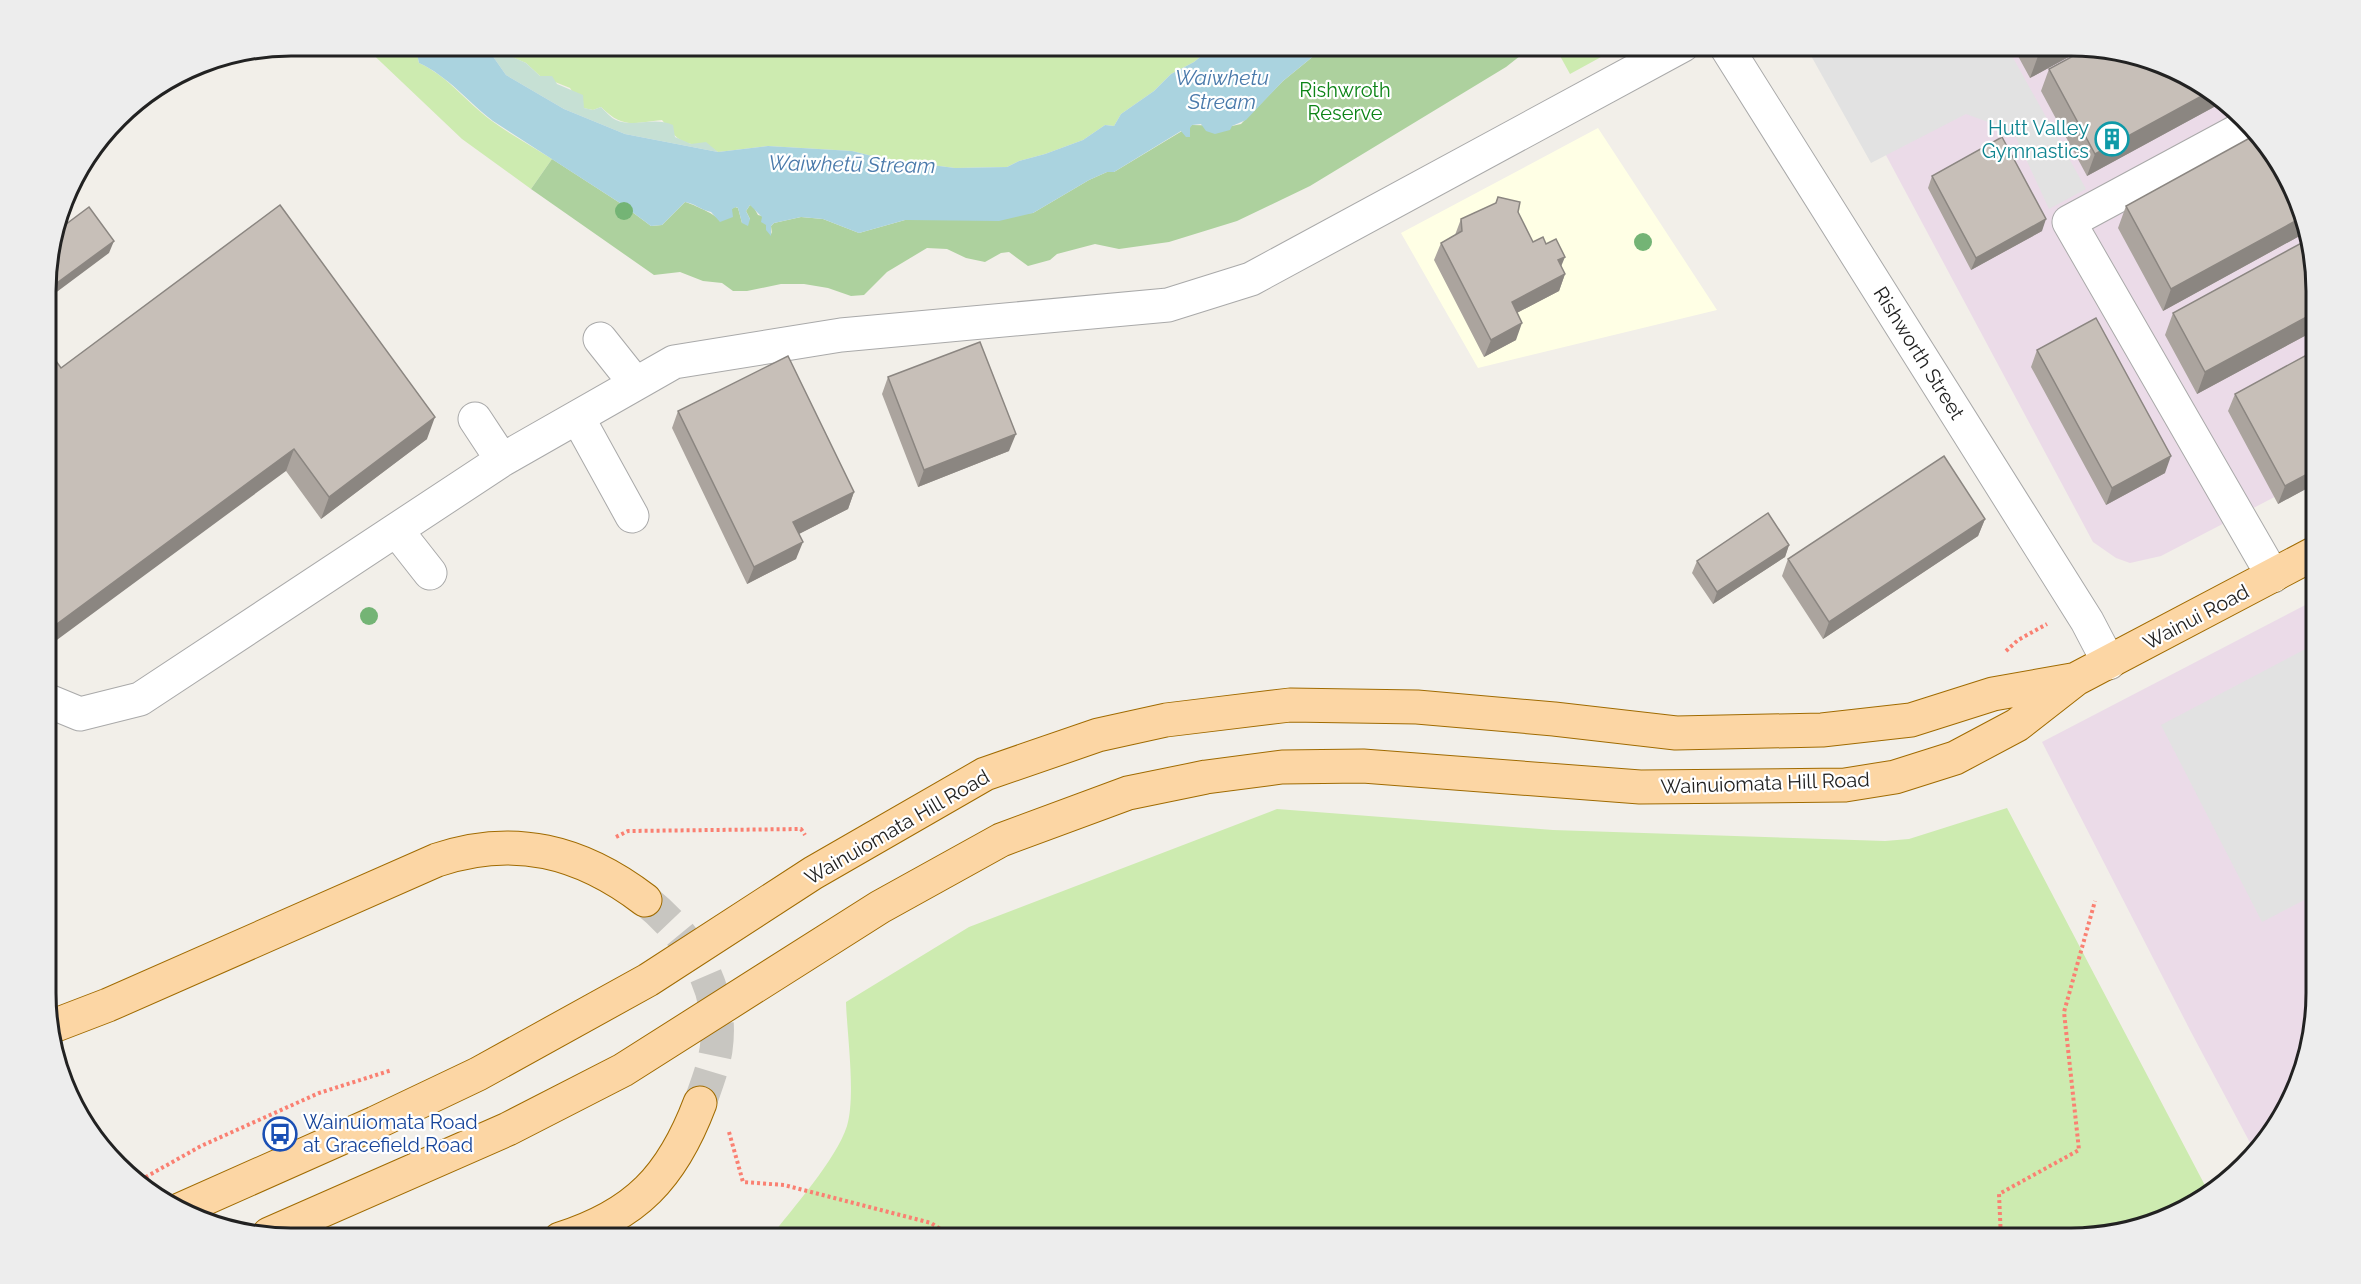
<svg xmlns="http://www.w3.org/2000/svg" width="2361" height="1284" font-family="Raleway,sans-serif">
<style>
.industrial{fill:#ebdbe8}
.education{fill:#ffffe5}
.grass{fill:#cdebb0}
.forest{fill:#add19e}
.wetland{fill:#c6e0d4}
.parking{fill:#e2e2e2}
.water{fill:#aad3df}
.lines{fill:none;stroke-linecap:round;stroke-linejoin:round}
.major-tunnel{stroke:#c8c6c1;stroke-width:33;stroke-dasharray:33 16;stroke-linecap:butt}
.minor-casing{stroke:#a9a9a9;stroke-width:35}
.major-casing{stroke:#a06b00;stroke-width:35}
.path{stroke:#fa8072;stroke-width:4;stroke-dasharray:3 3;stroke-linecap:butt}
.minor{stroke:#fff;stroke-width:33}
.major{stroke:#fcd6a4;stroke-width:33}
.tree{fill:#74b475}
.wall{fill:#aba49e}
.shaded-wall{fill:#8b8681}
.building{fill:#c7bfb8;stroke:#8b8681;stroke-width:1.5}
.labels{text-anchor:middle;dominant-baseline:central;stroke-width:4.5;stroke-linejoin:round;paint-order:stroke}
.park-label{font-size:20px;fill:#0c8416;stroke:#fff}
.culture-label{font-size:20px;fill:#0d838f;stroke:#fff;text-anchor:end}
.street-label{font-size:20px;fill:#222;stroke:#fff}
.transit-label{font-size:20px;fill:#164399;stroke:#fff;text-anchor:start}
.water-label{font-size:21px;font-style:italic;fill:#4a7aab;stroke:#fff}
.rim{fill:none;stroke:#222;stroke-width:3}
</style>
<rect width="100%" height="100%" fill="#f2efe9"/>
<path class="industrial" d="M1827,45H2071L2180,70L2233,106L2274,154L2314,258L2315,476L2161,556L2130,563L2116,558L2093,542Z
M2315,600L2316,994L2291,1103L2256,1154L2191,1032L2042,742Z"/>
<path class="education" d="M1598,128L1717,310L1478,368L1401,233Z"/>
<path class="grass" d="M363,45C375,45 410,41 417,54C418,57 418,60 419,63C448,76 467,103 492,121C511,135 532,146 552,159L531,189L462,139Z
M505,45H1215L1194,62L1171,74L1154,91L1121,114L1114,126L1105,125L1083,140L1045,154L1019,161L1007,167L955,168L884,159L852,151L768,146L718,152C703,142 707,146 691,144C677,142 670,130 662,120C633,123 623,129 601,107L593,110L583,108L570,88L540,76L526,63L507,55Z
M1554,45H1623L1570,74Z
M2007,808L2210,1195L2149,1226L2087,1238L769,1239C792,1209 836,1160 847,1126C856,1095 847,1035 846,1002L969,927L1277,809L1553,830L1885,841L1909,839Z"/>
<path class="forest" d="M1327,45H1534L1506,67L1310,186L1237,221L1169,242L1119,249L1095,244L1057,254L1050,260L1028,266L1009,252L1001,253L985,262L966,258L947,249L927,248L887,272L864,295L851,296L828,288L804,284H781L747,291H733L722,283L703,281L680,272L654,275L531,189L552,159L620,203L651,226L662,225L685,202C690,203 712,213 716,217L735,207L738,208L742,223L750,219L746,211L750,205L753,206L758,215L762,216L772,234L771,226L774,223L801,217L823,219L859,233L905,220L1033,213L1089,180L1107,172H1114L1192,125L1232,126L1241,124L1283,81Z"/>
<path class="wetland" d="M485,45H505L508,55L526,63L540,76H552L557,84L583,95L584,108L593,110L601,107C605,111 611,118 616,120C634,128 653,116 673,125L675,137L691,144L706,142L718,152L625,134L564,109L506,75Z"/>
<path class="parking" d="M1805,45H2006L2086,189L2049,209L2013,131L1966,114L1871,163Z
M2315,644L2316,894L2262,922L2161,725Z"/>
<path class="water" d="M403,45H485L506,75L564,109L625,134L718,152L768,146L852,151L884,159L955,168L1007,167L1019,161L1045,154L1083,140L1105,125L1114,126L1121,114L1154,91L1171,74L1194,62L1215,45H1327L1283,81L1246,120L1232,126L1230,130L1215,134L1206,131L1201,124L1192,125L1190,128V137H1186L1181,131L1114,172H1107L1089,180L1033,213L999,221L905,220L859,233L823,219L801,217L774,223L771,226V236L766,230V225L761,222L762,217L750,205L746,211L750,219L748,226L742,223L738,208L736,207L732,209L733,217L720,222L711,212C701,210 694,203 685,202L662,225L651,226L620,203L493,121C468,102 448,76 419,63L417,54Z"/>
<g class="lines">
<path class="major-tunnel" d="M645,900C691,937 725,989 716,1050C713,1068 706,1086 700,1103"/>
<g class="minor-casing">
<path id="minor" d="M1725,45L2087,621L2109,663
M2249,125L2069,222L2273,576
M600,339L635,383
M578,418L632,516
M475,419L502,460
M397,531L430,573
M46,700L80,714L140,699L502,460L674,362L841,335L1168,305L1251,279L1683,45"/>
</g>
<g class="major-casing">
<path id="major" d="M48,1028L108,1005L437,860C514,834 581,851 645,900
M177,1211L375,1123L478,1074L648,980L813,873L985,774L1098,735L1166,720L1290,705L1417,707L1554,719L1676,733L1822,730L1911,720L1993,694L2072,680
M269,1234L508,1129L623,1070L880,907L1001,840L1128,793L1206,777L1282,767L1363,766L1640,787L1845,785L1895,777L1955,758L2017,725L2076,679L2315,553
M560,1239C636,1215 672,1177 700,1103"/>
</g>
<path class="path" d="M2006,651L2018,640L2047,624
M616,837L628,831L801,829L805,835
M729,1132L743,1182L784,1185L931,1223L956,1239
M135,1183L201,1146L319,1093L392,1070
M2001,1239L1999,1194L2079,1150L2064,1012L2095,901"/>
<use href="#minor" class="minor"/>
<use href="#major" class="major"/>
</g>
<g class="tree">
<circle cx="624" cy="211" r="9"/>
<circle cx="1643" cy="242" r="9"/>
<circle cx="369" cy="616" r="9"/>
</g>
<path class="wall" d="M2012,45H2071L2085,48L2030,78Z
M2049,69L2180,70L2225,101L2087,176L2041,91Z
M2274,154L2305,233L2163,311L2118,228L2126,206Z
M1932,176L2042,231L1971,270L1928,188Z
M1498,197L1518,212L1533,242L1546,244L1561,266L1565,274L1559,291L1517,313L1516,340L1484,357L1434,260L1441,243L1455,235L1461,219L1495,204Z
M2314,258V331L2197,394L2165,335L2173,313Z
M2037,350L2165,473L2106,505L2031,367Z
M2314,351L2315,484L2278,504L2228,411L2235,394Z
M61,368L427,439L321,519L286,471Z
M888,377L1009,451L918,487L882,394Z
M678,411L854,492L848,509L799,534L796,559L747,584L672,428Z
M1985,519L1978,536L1823,639L1782,576L1788,559Z
M1789,545L1785,557L1713,604L1692,573L1697,561Z"/>
<path class="shaded-wall" d="M2059,45H2071L2085,48L2030,78L2038,56Z
M2211,91L2225,101L2087,176L2095,154Z
M2046,219L2042,231L1971,270L1976,258Z
M2299,219L2305,233L2163,311L2171,289Z
M114,241L109,253L46,300V291Z
M1565,257L1558,274V260Z
M1565,274L1559,291L1505,319L1512,302Z
M2314,313V331L2197,394L2205,372Z
M1522,323L1516,340L1484,357L1491,340Z
M435,417L427,439L321,519L329,497Z
M1016,434L1009,451L918,487L924,470Z
M294,449L286,471L46,648V632Z
M2171,456L2165,473L2106,505L2112,488Z
M2315,470V484L2278,504L2285,486Z
M854,492L848,509L787,540L793,522Z
M1985,519L1978,536L1823,639L1829,622Z
M803,542L796,559L747,584L754,567Z
M1789,545L1785,557L1713,604L1717,592Z"/>
<path class="building" d="M2032,45H2059L2038,56Z
M2086,49L2180,70L2211,91L2095,154L2049,69Z
M2257,134L2274,154L2299,219L2171,289L2126,206Z
M2002,137L2046,219L1976,258L1932,176Z
M1498,197L1520,202L1518,212L1533,242L1543,237L1546,244L1556,239L1565,257L1558,260L1565,274L1512,302L1522,323L1491,340L1441,243L1462,231L1461,219L1496,203Z
M280,205L435,417L329,497L294,449L46,632V347L61,368Z
M89,207L114,241L46,291V274L57,231Z
M2307,240L2314,258V313L2205,372L2173,313Z
M2096,318L2171,456L2112,488L2037,350Z
M980,342L1016,434L924,470L888,377Z
M2314,351L2315,470L2285,486L2235,394Z
M788,356L854,492L793,522L803,542L754,567L678,411Z
M1944,456L1985,519L1829,622L1788,559Z
M1768,513L1789,545L1717,592L1697,561Z"/>
<defs>
<g id="building-ring" transform="scale(1.725)"><circle r="9.5" fill="#fff" stroke="#0f9aa8" stroke-width="1.5"/><path d="M-4-6H4V6H1V3H-1V6H-4ZM-2.5-4.3h1.7v1.8h-1.7ZM.8-4.3h1.7v1.8H.8ZM-2.5-1h1.7V.8h-1.7ZM.8-1h1.7V.8H.8Z" fill="#0f9aa8"/></g>
<g id="bus-ring" transform="scale(1.725)"><circle r="9.5" fill="#fff" stroke="#1a4fb4" stroke-width="1.5"/><path d="M-5-6H5V4H4V6H2V4H-2V6H-4V4H-5ZM-3.5-4V0h7V-4ZM-3.5 1.2v1.5H-2V1.2ZM2 1.2v1.5H3.5V1.2Z" fill="#1a4fb4"/></g>
</defs>
<g fill-rule="evenodd">
<use href="#building-ring" x="2112" y="139"/>
<use href="#bus-ring" x="280" y="1134"/>
</g>
<g class="labels">
<g class="park-label">
<text x="1345" y="90">Rishwroth<tspan x="1345" dy="23">Reserve</tspan></text>
</g>
<g class="culture-label">
<text x="2089" y="128">Hutt Valley<tspan x="2089" dy="23">Gymnastics</tspan></text>
</g>
<g class="street-label">
<text transform="translate(1919 353) rotate(58)">Rishworth Street</text>
<text transform="translate(2196 617) rotate(-28)">Wainui Road</text>
<text transform="translate(1765 783) rotate(-2)">Wainuiomata Hill Road</text>
<text transform="translate(897 827) rotate(-30)">Wainuiomata Hill Road</text>
</g>
<g class="transit-label">
<text x="303" y="1122">Wainuiomata Road<tspan x="303" dy="23">at Gracefield Road</tspan></text>
</g>
<g class="water-label">
<text x="1222" y="77">Waiwhetu<tspan x="1222" dy="24">Stream</tspan></text>
<text transform="translate(852 164) rotate(1)">Waiwhetū Stream</text>
</g>
</g>
<path d="M0 0H2361V1284H0ZM291 56H2071A235 235 0 0 1 2306 291V993A235 235 0 0 1 2071 1228H291A235 235 0 0 1 56 993V291A235 235 0 0 1 291 56Z" fill="#ededed" fill-rule="evenodd"/>
<path class="rim" d="M291 56H2071A235 235 0 0 1 2306 291V993A235 235 0 0 1 2071 1228H291A235 235 0 0 1 56 993V291A235 235 0 0 1 291 56Z"/>
</svg>
